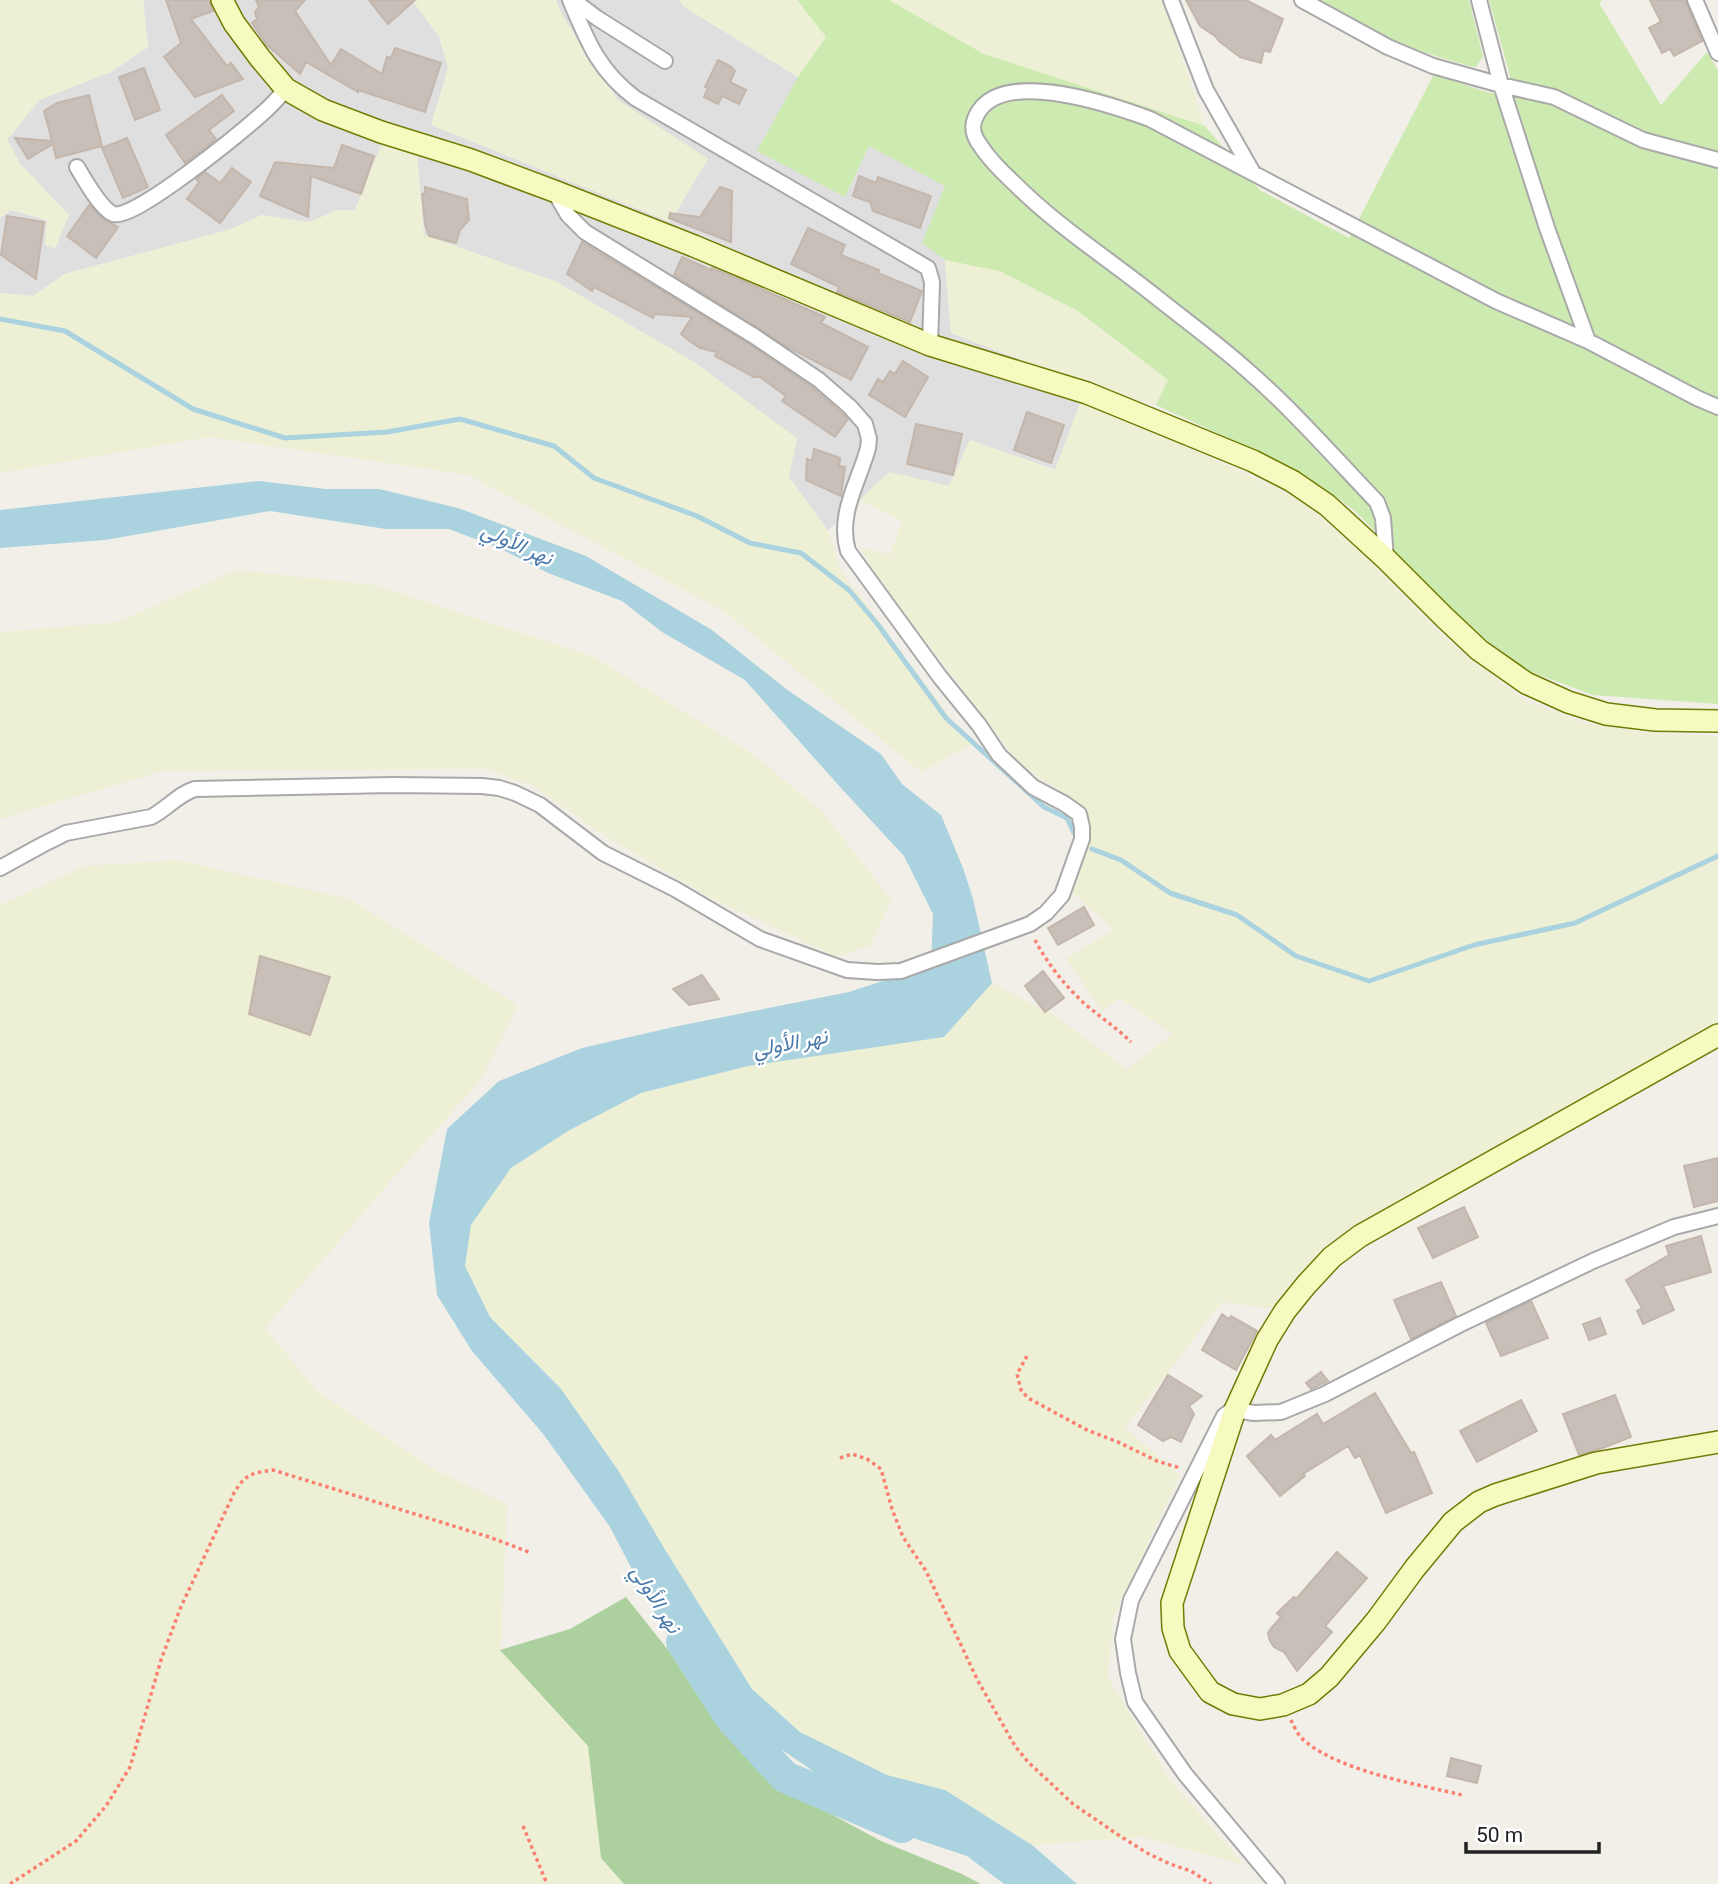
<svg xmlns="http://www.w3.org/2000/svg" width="1718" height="1884" font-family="Roboto,Vazirmatn,sans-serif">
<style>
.residential{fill:#e0dfdf}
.farmland{fill:#eef0d5}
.grass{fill:#cdebb0}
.forest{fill:#add19e}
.water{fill:#aad3df}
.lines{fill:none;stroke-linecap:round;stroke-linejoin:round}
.stream{stroke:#aad3df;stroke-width:5}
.river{stroke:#aad3df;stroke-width:32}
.building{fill:#c7bfb8;stroke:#c4b6ab;stroke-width:2}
.minor-casing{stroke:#a9a9a9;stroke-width:18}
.secondary-casing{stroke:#707d05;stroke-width:24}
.path{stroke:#fa8072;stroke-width:3.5;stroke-dasharray:3.5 3.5;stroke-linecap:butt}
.minor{stroke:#fff;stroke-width:14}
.secondary{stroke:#f7fabf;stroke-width:21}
.labels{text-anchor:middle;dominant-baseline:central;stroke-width:5;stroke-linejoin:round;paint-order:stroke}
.water-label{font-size:21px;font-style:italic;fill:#4a7aab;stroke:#fff}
</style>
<rect width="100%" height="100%" fill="#f2efe9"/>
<path class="residential" d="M143,0H679L683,6L798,77L758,151L845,197L869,146L946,186L923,243L945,260L951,333L1087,385L1056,470L970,440L949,486L889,472L828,531L789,477L796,438L695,363L557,282L424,235L417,153L383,141L355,210H338L309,223L262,215L232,229L65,274L33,296L0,293V218L11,210L47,220L69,215L21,165L7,140L39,100L111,72L148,47Z"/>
<path class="farmland" d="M0,0H143L148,47L111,72L39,100L7,140L21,165L69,215L55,249L45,245L47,220L11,210L0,218Z
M412,0H556L562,15L618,100L708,159L670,222L431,125L448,68L439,37Z
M679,0H797L826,37L798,77L683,6Z
M889,0H1163L1205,126L984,54Z
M383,140L417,153L424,235L557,282L695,363L797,438L789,477L828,531L842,572L971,745L921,772L725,612L468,475L210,437L0,473V293L33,296L65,274L231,229L262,215L309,222L338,210H355Z
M945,260L999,271L1078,311L1168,380L1156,405L1087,385L951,333Z
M1082,398L1300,499L1360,551L1443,636L1527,702L1586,723L1644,732L1718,736V1022L1327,1245L1275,1309L1222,1302L1125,1428L1180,1475L1113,1618L1108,1677L1170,1780L1244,1865L1141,1837L1032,1845L945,1790L887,1775L800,1732L752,1689L664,1548L618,1470L561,1389L490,1317L465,1266L470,1225L511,1168L568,1131L641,1093L747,1066L944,1037L992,983L1060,1019L1127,1069L1172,1034L1119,998L1102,1012L1066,958L1114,930L1073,893L1091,834L1085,814L1068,795L1021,766L876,576L859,546L890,555L902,521L860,500L889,472L949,486L970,440L1055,470Z
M237,570L375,585L592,656L750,752L823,812L891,900L871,945L837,957L709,897L597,831L533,786L487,769L163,771L0,819V632L117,622Z
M177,860L350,899L518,1005L481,1080L395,1176L265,1328L318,1392L437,1471L507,1504L501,1650L588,1746L601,1858L624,1884H0V905L85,866Z"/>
<path class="grass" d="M797,0H889L984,54L1205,126L1260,190L1349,238L1434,74L1486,92L1516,97L1489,0H1602L1599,3L1661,105L1707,52L1718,70V704L1593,695L1523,669L1465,623L1355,511L1324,488L1291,467L1156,405L1168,380L1078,311L999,271L945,260L922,243L945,186L869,146L845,197L757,151L798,77L826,37Z
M1314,0H1469L1483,56L1476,67L1465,65L1388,41Z"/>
<path class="forest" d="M626,1597L738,1738L790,1792L881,1841L962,1874L981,1884H624L601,1858L588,1746L500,1650L570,1629Z"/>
<path class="water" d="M259,481L326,489H379L458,508L586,556L712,630L786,689L881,754L902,784L941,815L963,868L973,899L992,983L944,1037L748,1066L641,1093L568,1131L511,1168L471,1225L465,1266L490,1317L561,1389L618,1470L664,1548L752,1689L800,1732L887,1775L945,1790L1032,1845L1077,1884H1004L967,1856L886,1829L806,1766L748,1727L664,1631L610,1527L544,1435L472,1351L437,1295L429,1223L447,1129L499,1081L582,1048L678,1026L849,992L931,965L933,914L904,856L841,788L745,680L662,632L622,601L548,573L499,548L449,529H386L270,511L105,540L0,548V510Z"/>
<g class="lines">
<path class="stream" d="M0,319L65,331L193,409L285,438L387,432L460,419L554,446L594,478L697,516L750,543L801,553L849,590L879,626L946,718L1044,807L1067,818L1074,833
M1092,849L1121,860L1170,893L1237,915L1296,956L1369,981L1474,945L1575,923L1718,856"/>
<path class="river" d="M682,1642L730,1717L785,1777L902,1827"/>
</g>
<path class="building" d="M166,0H209L213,11L191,19L227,66L231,63L243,79L195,97L164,57L181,43Z
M256,0H305L295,11L331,65L341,49L382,74L387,57L391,58L395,48L441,63L425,112L358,90V92L306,62L300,74L266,44L252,23L257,19L255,12L259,7Z
M369,0H415L388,24Z
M1186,0H1246L1283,19L1270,52L1264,50L1261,63L1240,57L1219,41L1215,36L1200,26Z
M1650,0H1685L1702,41L1674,56L1670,49L1662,53L1649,28L1661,22Z
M718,60L730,66L735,71L730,82L746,90L739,104L722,96L718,104L704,97L708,88L705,87Z
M144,68L160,110L135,120L119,77Z
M89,95L102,146L56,158L53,144L28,159L15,138L52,141L44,111L57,103Z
M222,95L234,111L209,130L216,139L185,163L166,135Z
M127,138L148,187L123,198L102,148Z
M342,145L374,156L361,194L311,176L308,217L260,196L275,162L334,168Z
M232,168L251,182L220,223L187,199L199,182L196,179L205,172L220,183Z
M859,176L876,183L878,177L931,196L920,228L873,211L870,202L853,196Z
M425,187L467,199L469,220L460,230L456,243L429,236L425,224L422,194L425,193Z
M720,187L732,191L731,242L669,218L670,213L700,217Z
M89,205L103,219L118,227L96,258L67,236Z
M7,216L44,222L36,279L1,255Z
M808,228L845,245L841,255L879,270L878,273L922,291L910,322L837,292L839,287L791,264Z
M582,242L749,344L813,388L848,419L835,437L782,401L786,396L760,377H754L715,356L717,352L700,348L691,342L681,334L692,317L655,314L653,318L594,287L592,291L567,274Z
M682,257L711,270L712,268L734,277L825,317L821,323L868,347L851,380L787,347L674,275Z
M903,361L928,377L905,417L869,395L878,379L883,382L890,371L895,374Z
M1027,412L1064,425L1051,463L1014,450Z
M916,424L962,434L953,475L907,464Z
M814,449L840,458L839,466L845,467L841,496L806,480L807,459L812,461Z
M1084,907L1094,925L1058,945L1048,928Z
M260,956L330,977L310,1035L249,1014Z
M1043,971L1064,998L1045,1012L1025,986Z
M702,975L719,999L689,1005L673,989Z
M1718,1158V1201L1694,1207L1684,1166Z
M1464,1207L1478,1237L1433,1258L1418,1228Z
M1701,1236L1711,1272L1663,1286L1674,1310L1643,1324L1637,1311L1642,1308L1626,1280L1669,1255L1666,1246Z
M1441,1282L1456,1316L1411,1339L1394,1300Z
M1531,1301L1548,1338L1501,1356L1486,1323Z
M1222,1314L1229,1319L1231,1316L1257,1331L1236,1370L1202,1350Z
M1600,1318L1606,1334L1589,1340L1583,1324Z
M1321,1372L1328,1381L1311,1389L1306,1383Z
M1168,1375L1202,1396L1189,1406L1194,1414L1181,1442L1171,1437L1163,1441L1138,1425Z
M1375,1393L1411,1453L1414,1452L1432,1493L1386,1513L1360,1455L1355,1458L1348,1446L1303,1474L1305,1476L1280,1496L1247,1456L1271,1435L1275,1440L1317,1414L1323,1424Z
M1615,1395L1631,1437L1600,1449L1579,1455L1563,1414Z
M1521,1400L1537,1431L1477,1462L1460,1431Z
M1337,1552L1367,1578L1325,1626L1332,1632L1297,1671L1284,1652L1274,1647L1270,1641L1268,1633L1272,1627L1281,1617L1277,1613L1294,1597L1296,1599Z
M1451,1758L1481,1766L1477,1783L1447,1776Z"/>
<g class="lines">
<g class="minor-casing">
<path id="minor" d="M570,0C588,42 598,70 635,98L928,268L932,282L930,345
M573,0L597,18L665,61
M1171,0L1206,90L1252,171
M1302,0L1388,47L1433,66L1501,85L1554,97L1643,140L1718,160
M1479,0L1501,85L1547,228L1588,341
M1695,0L1718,53
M77,167C85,180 100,208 113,214C133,222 245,129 264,112C272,105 279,97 286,89
M1386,559L1383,518L1377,502C1335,458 1293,410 1247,370C1219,345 1189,323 1160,300C1112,261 1059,228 1015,184C1002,172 989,159 980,145C971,133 971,123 979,111C1007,69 1112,105 1150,119L1496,301L1588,341L1697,398L1718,407
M0,868L42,845L66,833L151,817C167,809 178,794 195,789L393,785L482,786L499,788L515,793L540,805L603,853L675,889L760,939L847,970L877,972L901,971L1030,924L1046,913L1062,895L1082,839V827L1079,814L1065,804L1033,787L999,755L979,725L940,677L848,551C837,514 859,482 868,448L869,439L865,424L850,407L819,380L754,336L585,232L568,215L554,191
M1277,1884L1185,1774L1135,1702L1128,1673L1123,1639L1131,1600L1224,1416L1229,1412L1235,1410L1254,1413L1281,1412L1325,1394L1459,1325L1593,1261L1674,1227L1718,1216"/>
</g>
<g class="secondary-casing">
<path id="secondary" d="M222,0L234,23L260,58L286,89L323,110L381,132L471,160L554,191L694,246L930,345L1087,393L1253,461L1292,481L1327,505L1386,559L1444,617L1479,650L1526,683L1568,702L1606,714L1655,720L1718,721
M1718,1035L1360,1236L1332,1257L1306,1285L1285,1311L1267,1340L1235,1410L1172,1603L1173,1628L1180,1651L1210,1692L1233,1704L1260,1709L1283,1705L1309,1694L1329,1677L1376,1621L1415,1568L1453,1522L1479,1502L1495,1495L1596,1463L1718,1442"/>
</g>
<path class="path" d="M1035,940C1047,963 1065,986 1085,1004C1100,1017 1117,1028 1131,1042
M1027,1356L1017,1374L1021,1390L1028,1398L1087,1430L1118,1442L1157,1461L1180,1468
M840,1458L852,1454L867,1459L881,1469L892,1509L903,1537L926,1571L978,1681L1015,1746L1028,1762L1073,1804L1117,1834L1147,1853L1170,1864L1191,1871L1211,1884
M1291,1720C1294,1727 1299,1737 1306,1742C1343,1772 1417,1784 1462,1795
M523,1826L547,1884
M10,1884L76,1841L106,1806L130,1767L161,1660L180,1609L234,1493C245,1474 252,1473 273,1470L489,1537L529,1552"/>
<use href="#minor" class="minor"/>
<use href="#secondary" class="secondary"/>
</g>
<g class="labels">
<g class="water-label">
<text transform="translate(517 544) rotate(24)">نهر الأولي</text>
<text transform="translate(790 1043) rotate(-11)">نهر الأولي</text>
<text transform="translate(656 1599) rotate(58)">نهر الأولي</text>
</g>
</g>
<path d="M1466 1842v10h133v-10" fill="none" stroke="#222222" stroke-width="3.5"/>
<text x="1476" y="1842" font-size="21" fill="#222222" stroke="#ffffff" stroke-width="5" paint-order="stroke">50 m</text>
</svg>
